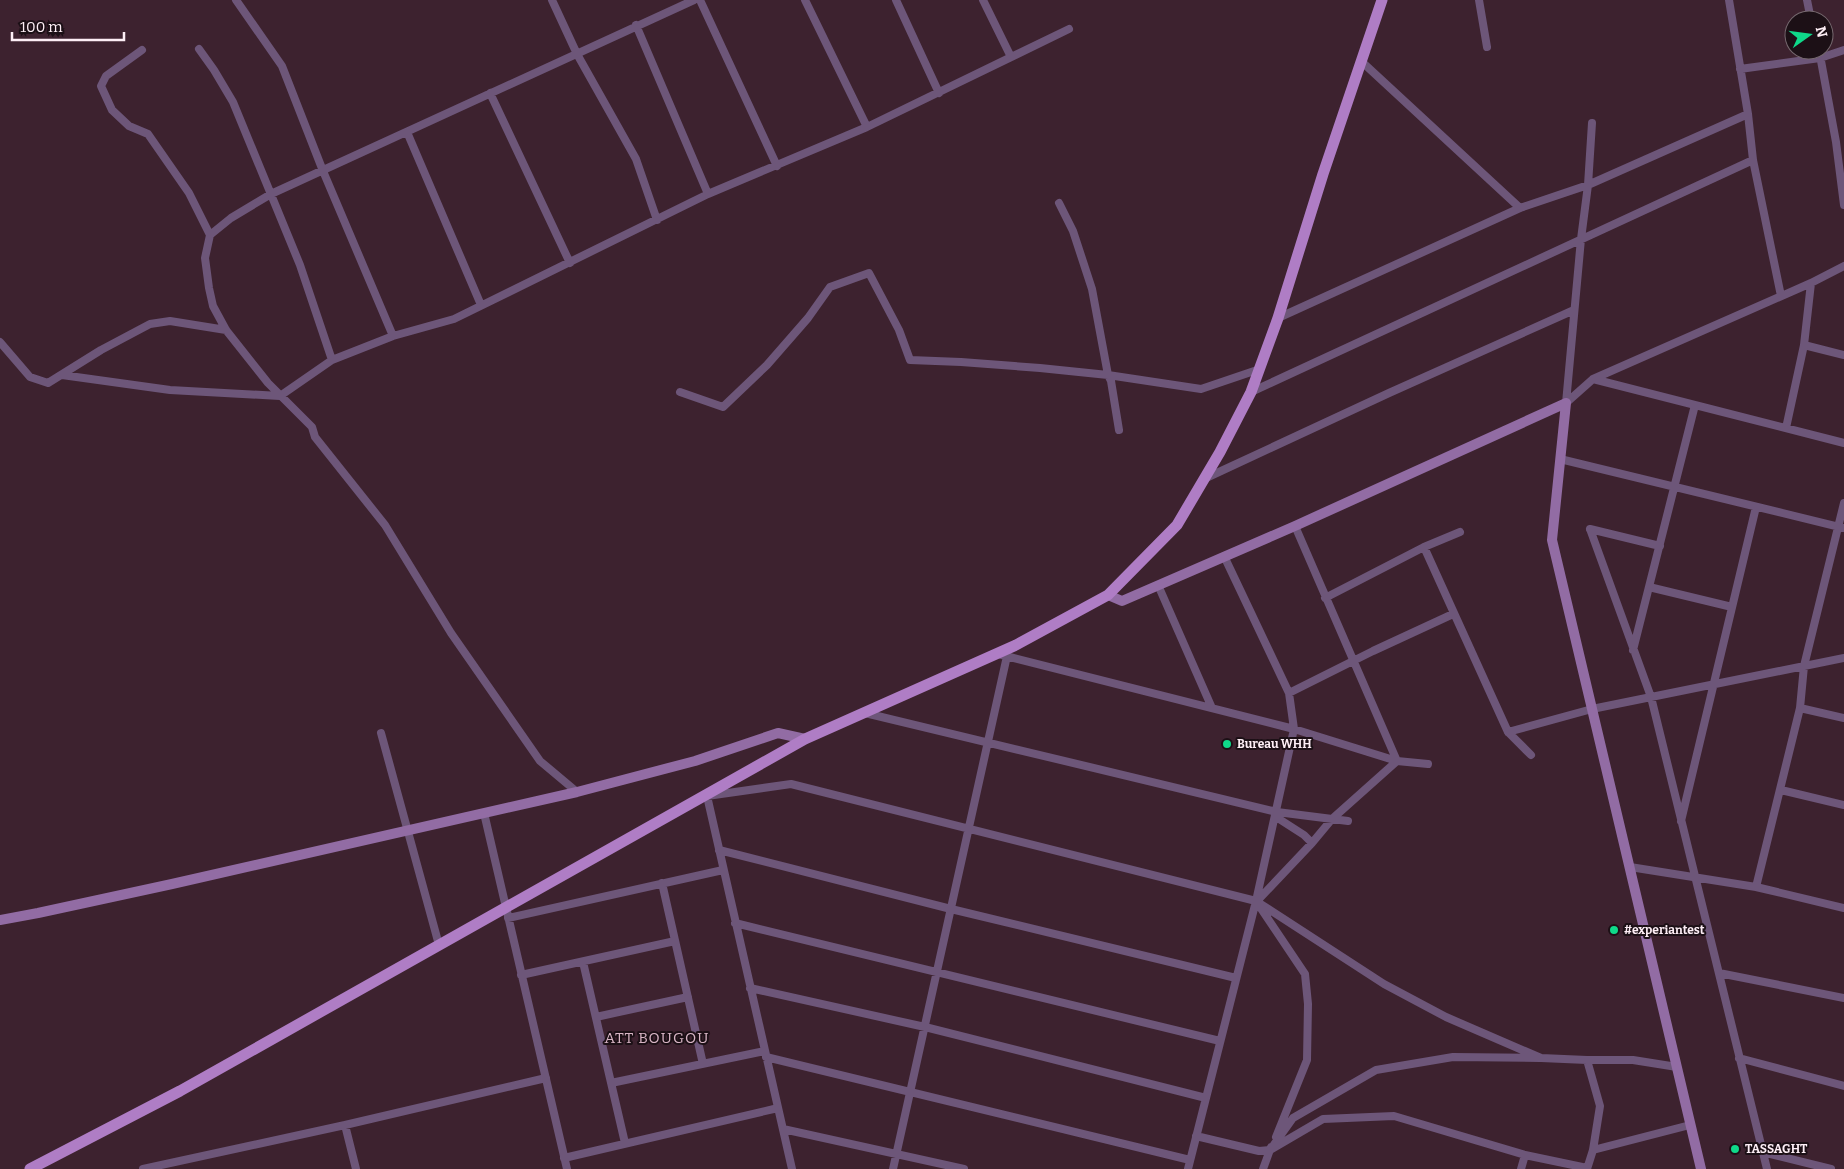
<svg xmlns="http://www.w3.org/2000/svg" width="1844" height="1169" font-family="Bitter,serif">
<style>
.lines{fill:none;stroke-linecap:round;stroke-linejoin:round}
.street{stroke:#6d5679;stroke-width:8}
.secondary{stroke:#926ca4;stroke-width:10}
.primary{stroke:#af7dc5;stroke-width:11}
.poi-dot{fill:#0fd98a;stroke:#1c1016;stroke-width:2}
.labels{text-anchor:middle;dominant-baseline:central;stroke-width:4;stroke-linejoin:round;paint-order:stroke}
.poi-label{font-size:12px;font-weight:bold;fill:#fdeef5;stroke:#1c1016;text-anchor:start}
.quarter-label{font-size:15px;letter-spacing:1px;fill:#d8b5c5;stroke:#1c1016}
</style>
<rect width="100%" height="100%" fill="#3d222f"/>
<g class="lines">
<path class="street" d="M236,0L282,66L323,171L393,336
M552,0L577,54L636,159L657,220
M700,0L777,166
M805,0L867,127
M896,0L939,93
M983,0L1011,57
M1479,0L1487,47
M1729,0L1748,114L1753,160L1781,296
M1807,0L1811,20
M636,25L708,194
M199,49L214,70L233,102L300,265L332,360
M142,50L106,76L101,86L112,110L129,126L148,134L189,193L210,235L205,258L209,288L213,306L226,330L268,383L312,427L315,437L385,525L451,633L540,761L577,792
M1819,50L1836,142L1844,205
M1361,61L1520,208
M1740,69L1820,58L1844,50
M490,93L570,263
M407,132L481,305
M1059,203L1073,231L1092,289L1108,375L1111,381L1119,430
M210,235L231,218L271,194L694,0
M1278,318L1520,208L1588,185L1748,114
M0,342L30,377L48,383L101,350L150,324L170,321L226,330
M1804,345L1844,355
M62,375L170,390L280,396L332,360L393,336L454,319L708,194L867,127L1069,29
M1593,379L1844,443
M680,392L723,407L767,365L808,318L830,287L869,273L899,330L910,360L961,362L1040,368L1108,375L1201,389L1260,369
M1251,392L1753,160
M1566,403L1593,379L1811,283L1844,266
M1566,403L1581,239L1588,185L1592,123
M1786,428L1804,345L1811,283
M1560,459L1844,528
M1206,478L1389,393L1574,310
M1590,529L1651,697L1767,1169
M1590,529L1660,546
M1424,547L1508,732
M1158,585L1212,708
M1649,587L1732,607
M1325,598L1424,547L1460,532
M1633,650L1695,405
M1002,655L1294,729L1397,761L1428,764
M1289,693L1373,651L1453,614
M1800,708L1844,718
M865,713L1277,812L1348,821
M381,733L439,945
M1531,755L1508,732L1592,709L1844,658
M1781,790L1844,805
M484,813L567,1169
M1276,817L1304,835L1312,843
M1681,821L1756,507
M719,850L951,909L1236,978
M1630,867L1756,887L1844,908
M662,883L703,1064
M1756,887L1800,708L1804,666L1844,503
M1258,900L1312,843L1332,819L1397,761L1295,526
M1258,904L1305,974L1308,1004L1307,1060L1276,1137
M508,918L723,870
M735,923L1220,1041
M583,962L625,1143
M1719,973L1844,998
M521,975L675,941
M750,988L925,1027L1206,1098
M596,1017L688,997
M766,1057L1190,1160
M1739,1058L1844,1086
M611,1083L765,1051
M345,1125L356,1169
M783,1129L964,1169
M1196,1136L1259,1151L1270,1150L1323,1119L1394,1116L1525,1155L1587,1168
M1273,1146L1293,1118L1376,1070L1453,1057L1540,1058
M1593,1150L1690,1125
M1762,1152L1831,1169
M564,1158L778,1108
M143,1169L345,1125L546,1078
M792,1169L707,796L791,784L1256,901L1384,984L1446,1017L1541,1058L1587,1060H1633L1677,1067
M893,1169L1007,656
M1188,1169L1256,901L1294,729L1289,693L1224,556
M1263,1169L1271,1147
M1521,1169L1525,1155
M1587,1169L1593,1150L1600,1106L1587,1060"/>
<path class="secondary" d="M1566,403L1552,540L1701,1169
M1108,595L1122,601L1295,526L1566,403
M0,920L38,913L172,884L577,792L695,761L778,733L805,739"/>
<path class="primary" d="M30,1169L180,1091L805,739L1016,645L1108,595L1177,525L1220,452L1251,392L1278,318L1323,174L1382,0"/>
</g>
<g class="poi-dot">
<circle cx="1227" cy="744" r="5"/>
<circle cx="1614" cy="930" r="5"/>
<circle cx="1735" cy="1149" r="5"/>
</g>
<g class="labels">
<g class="poi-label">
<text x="1237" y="744">Bureau WHH</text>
<text x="1624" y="930">#experiantest</text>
<text x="1745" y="1149">TASSAGHT</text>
</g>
<g class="quarter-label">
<text x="657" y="1038">ATT BOUGOU</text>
</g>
</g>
<g transform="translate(1809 35) rotate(76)"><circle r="24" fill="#1c1016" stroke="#76696f"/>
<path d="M0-4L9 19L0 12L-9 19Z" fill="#0fd98a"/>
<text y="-8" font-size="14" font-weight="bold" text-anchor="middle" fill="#fdeef5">N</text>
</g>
<path d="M12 32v8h112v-8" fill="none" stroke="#fdeef5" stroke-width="2.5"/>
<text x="20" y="32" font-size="15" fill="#fdeef5" stroke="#1c1016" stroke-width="4" paint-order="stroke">100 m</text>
</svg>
